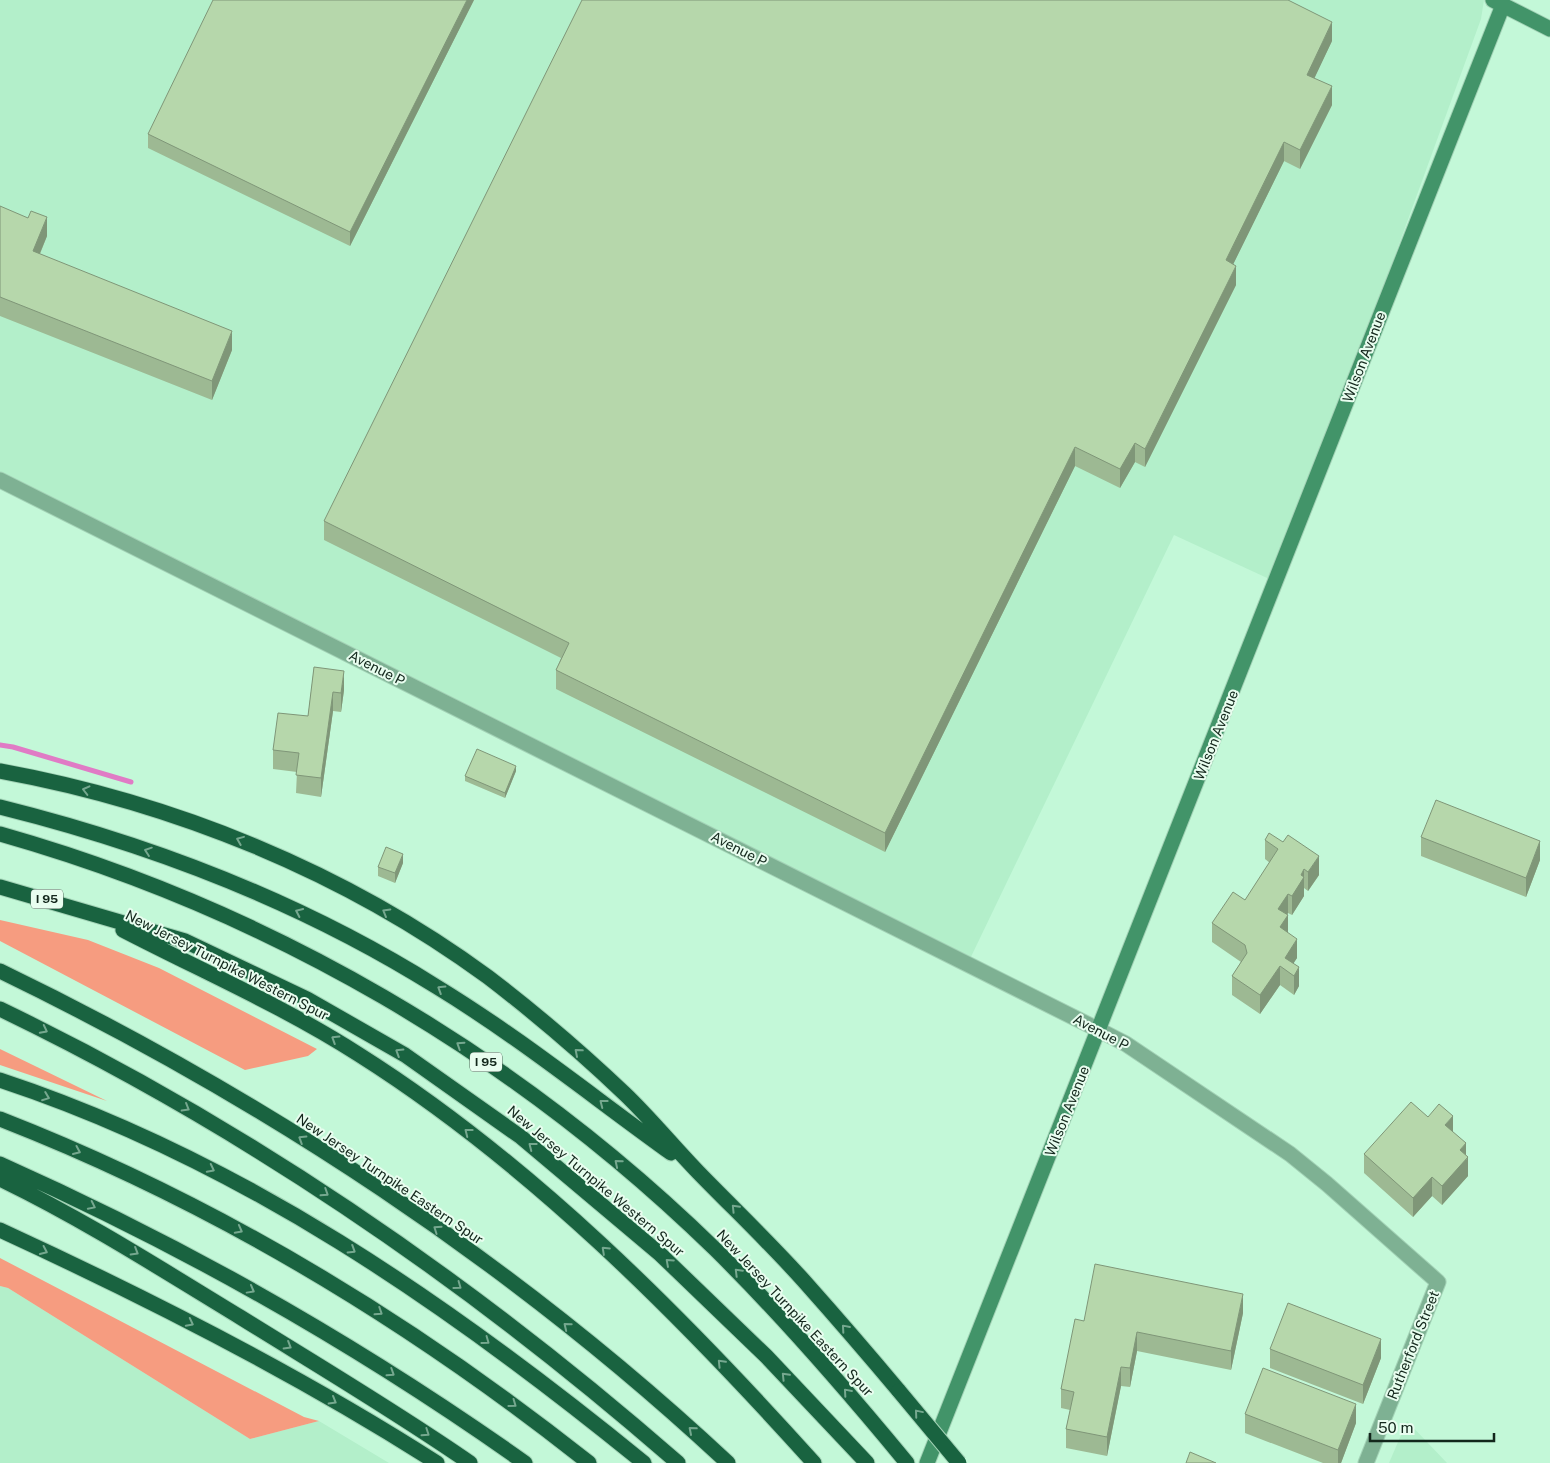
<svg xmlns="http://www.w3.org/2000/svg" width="1550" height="1463" font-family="'Public Sans',sans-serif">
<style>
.built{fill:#b3efca}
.green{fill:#f69c80}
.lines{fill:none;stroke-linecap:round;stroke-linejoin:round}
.stream{stroke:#e07bc5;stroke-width:5}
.tertiary-casing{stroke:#a3d2b6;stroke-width:17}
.secondary-casing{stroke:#a3d2b6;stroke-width:17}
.motorway-casing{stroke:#a3d2b6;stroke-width:17}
.tertiary{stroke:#7eb193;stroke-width:15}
.secondary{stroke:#429469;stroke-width:15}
.motorway{stroke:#196340;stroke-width:15}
.motorway-bridge-casing{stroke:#a3d2b6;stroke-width:17;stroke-linecap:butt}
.motorway-bridge{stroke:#196340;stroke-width:15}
.wall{fill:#9db993}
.shaded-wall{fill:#7f9678}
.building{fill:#b6d7ab;stroke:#7f9678}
.oneway{stroke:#76a88f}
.labels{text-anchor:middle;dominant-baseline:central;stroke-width:4;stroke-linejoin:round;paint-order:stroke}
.shield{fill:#e8fdef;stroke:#53675b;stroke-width:1}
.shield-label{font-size:12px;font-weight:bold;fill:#13271c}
.street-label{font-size:14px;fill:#13271c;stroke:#e8fdef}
</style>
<rect width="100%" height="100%" fill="#c3f8d8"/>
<path class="built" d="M0,0H1484L1481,19L1276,582L1174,535L968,963L0,482Z
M0,1286L8,1288L250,1439L319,1421L389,1463H0Z
M1407,1421L1447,1463H1389Z"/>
<path class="green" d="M0,920L88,940L159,968L317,1049L308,1056L245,1070L0,941Z
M0,1049L107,1101L0,1065Z
M0,1258L304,1417L319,1421L250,1439L8,1288L0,1286Z"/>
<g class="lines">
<path class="stream" d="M0,745L13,747L131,782"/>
<g class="tertiary-casing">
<path id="tertiary" d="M0,480L1099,1030L1126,1044L1290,1154L1327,1184L1438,1282L1366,1463"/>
</g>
<g class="secondary-casing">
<path id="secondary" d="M1493,0L1550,29
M927,1463L1503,5"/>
</g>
<g class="motorway-casing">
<path id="motorway" d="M0,771C175,803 345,872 488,977C535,1013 582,1053 625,1094C650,1118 673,1146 698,1172C733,1208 770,1243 804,1281C836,1317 868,1354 899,1391
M0,807C153,845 303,903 437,987C519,1037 593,1097 671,1153
M0,834C269,910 515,1054 715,1249C783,1316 846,1389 907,1463
M0,887L185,941L307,999L405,1055L521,1137L660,1254L766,1356L867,1463
M123,930C202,971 283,1006 358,1054C529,1162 679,1313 814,1463
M0,971C263,1098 514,1263 728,1463
M0,1009C247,1128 472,1283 678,1463
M0,1080C240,1159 450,1305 644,1463
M0,1119C213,1202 410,1321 589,1463
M0,1164C184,1246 360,1346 525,1463
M0,1179C83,1219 161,1269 240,1317C317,1365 395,1411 470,1463
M0,1230C150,1299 298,1374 437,1463"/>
</g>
<use href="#tertiary" class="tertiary"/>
<use href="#secondary" class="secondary"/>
<use href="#motorway" class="motorway"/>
<g class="motorway-bridge-casing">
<path id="motorway-bridge" d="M899,1391L959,1463"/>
</g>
<use href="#motorway-bridge" class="motorway-bridge"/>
</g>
<path class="wall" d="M474,0L350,246L148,148V134Z
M1332,41L1314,78L1332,105L1300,169L1284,161L1233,264L1236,285L1145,467L1135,462L1120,488L1075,466L885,852L556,689V670L561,658L324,540V521Z
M0,206L47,236L40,254L232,350L212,400L0,316Z
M314,667L344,690L341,712L333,711L321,797L296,793L297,772L273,769V750L308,716Z
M516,771L505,798L465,781V776Z
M1421,837L1540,860L1526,897L1421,856Z
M1265,840L1319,875L1308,891L1304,888V896L1292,915L1288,913L1287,915L1288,933L1297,958L1293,963L1299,986L1294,995L1280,985L1260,1014L1232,995V976L1241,962L1212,942V923L1245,900L1270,863L1265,859Z
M403,863L395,883L378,876V867Z
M1453,1132L1466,1155L1468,1176L1442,1205L1432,1196L1413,1217L1364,1173V1154Z
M1243,1313L1231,1370L1137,1351L1130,1387L1121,1386L1107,1456L1066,1448V1429L1070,1410L1061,1408V1389L1084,1321Z
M1270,1349L1381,1358L1363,1404L1270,1368Z
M1245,1414L1356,1423L1341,1463H1323L1245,1433Z"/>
<path class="shaded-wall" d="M467,0H474L350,246V232Z
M1332,22V41L1307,94V75Z
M1332,86V105L1300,169V150Z
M1284,142V161L1226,279V260Z
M47,217V236L33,270V251Z
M1236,266V285L1145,467V449Z
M232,331V350L212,400V381Z
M1135,443V462L1120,488V469Z
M1075,447V466L885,852V833Z
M344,671V690L341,712V693Z
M333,692V711L321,797V778Z
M516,766V771L505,798V793Z
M1540,841V860L1526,897V878Z
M403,854V863L395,883V873Z
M1319,856V875L1308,891V872Z
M1304,869V896L1292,915V896L1301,875Z
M1288,894V913L1278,928V909Z
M1288,915V934L1280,927Z
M1297,939V958L1288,972L1285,958Z
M1280,966V985L1260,1014V995Z
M1299,967V986L1294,995V976Z
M1453,1116V1135L1445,1125Z
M1466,1143V1160L1468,1157V1176L1442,1205V1186L1460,1150Z
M1432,1177V1196L1413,1217V1198Z
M1243,1294V1313L1231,1370V1351Z
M1137,1332V1351L1130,1387V1368Z
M1381,1339V1358L1363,1404V1385Z
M1121,1367V1386L1107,1456V1437Z
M1356,1404V1423L1341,1463H1338V1450Z"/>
<path class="building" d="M213,0H467L350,232L148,134Z
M582,0H1288L1332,22L1307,75L1332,86L1300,150L1284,142L1226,260L1236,266L1145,449L1135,443L1120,469L1075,447L885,833L556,670L569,643L324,521Z
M0,206L28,218L31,211L47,217L33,251L232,331L212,381L0,297Z
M314,667L344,671L341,693L333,692L321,778L296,775L299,753L273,750L278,713L308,716Z
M477,749L516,766L505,793L465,776Z
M1436,800L1540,841L1526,878L1421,837Z
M1269,833L1283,842L1288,835L1319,856L1308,872L1304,869L1301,875L1304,877L1292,896L1288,894L1278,909L1288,915L1280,927L1297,939L1285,958L1299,967L1294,976L1280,966L1260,995L1232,976L1247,953L1245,945L1212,923L1233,892L1245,900L1278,849L1265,840Z
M386,847L403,854L395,873L378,867Z
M1411,1102L1428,1117L1439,1104L1453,1116L1445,1125L1466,1143L1460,1150L1468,1157L1442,1186L1432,1177L1413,1198L1364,1154Z
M1095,1264L1243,1294L1231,1351L1137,1332L1130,1368L1121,1367L1107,1437L1066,1429L1074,1392L1061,1389L1075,1319L1084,1321Z
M1288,1303L1381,1339L1363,1385L1270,1349Z
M1263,1368L1356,1404L1338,1450L1245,1414Z
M1190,1452L1216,1463H1186Z"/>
<defs><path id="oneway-chevron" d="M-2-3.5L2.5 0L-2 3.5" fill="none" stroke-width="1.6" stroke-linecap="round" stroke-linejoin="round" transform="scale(1.25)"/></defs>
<g class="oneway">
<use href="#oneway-chevron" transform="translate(86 790) rotate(-166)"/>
<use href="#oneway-chevron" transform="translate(240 840) rotate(-158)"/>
<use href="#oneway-chevron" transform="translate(148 851) rotate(-161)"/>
<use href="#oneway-chevron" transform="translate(299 912) rotate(-155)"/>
<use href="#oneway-chevron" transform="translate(386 912) rotate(-150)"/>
<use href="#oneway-chevron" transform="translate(441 989) rotate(-148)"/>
<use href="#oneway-chevron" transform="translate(44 1030) rotate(27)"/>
<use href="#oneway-chevron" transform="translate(335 1039) rotate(-148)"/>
<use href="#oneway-chevron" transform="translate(460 1045) rotate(-147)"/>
<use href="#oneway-chevron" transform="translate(399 1052) rotate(-148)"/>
<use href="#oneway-chevron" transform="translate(578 1052) rotate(-139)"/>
<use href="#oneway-chevron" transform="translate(46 1097) rotate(21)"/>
<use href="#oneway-chevron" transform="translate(603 1103) rotate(-142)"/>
<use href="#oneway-chevron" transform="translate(186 1108) rotate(30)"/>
<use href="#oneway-chevron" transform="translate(468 1132) rotate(-142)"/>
<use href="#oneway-chevron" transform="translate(302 1139) rotate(-148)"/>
<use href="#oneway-chevron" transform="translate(532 1146) rotate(-142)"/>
<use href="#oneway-chevron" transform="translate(77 1151) rotate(24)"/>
<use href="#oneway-chevron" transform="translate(618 1163) rotate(-140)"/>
<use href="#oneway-chevron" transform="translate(211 1169) rotate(27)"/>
<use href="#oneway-chevron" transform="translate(325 1193) rotate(33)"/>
<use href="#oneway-chevron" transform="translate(92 1206) rotate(26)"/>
<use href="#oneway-chevron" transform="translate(735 1208) rotate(-134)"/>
<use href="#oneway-chevron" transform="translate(437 1229) rotate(-145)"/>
<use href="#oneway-chevron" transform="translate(239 1230) rotate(28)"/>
<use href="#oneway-chevron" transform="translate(352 1250) rotate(32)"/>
<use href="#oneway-chevron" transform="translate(605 1250) rotate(-137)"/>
<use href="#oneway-chevron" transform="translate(44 1251) rotate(25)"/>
<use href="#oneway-chevron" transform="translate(135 1252) rotate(31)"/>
<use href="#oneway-chevron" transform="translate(669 1262) rotate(-138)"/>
<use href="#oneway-chevron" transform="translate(738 1272) rotate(-135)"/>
<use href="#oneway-chevron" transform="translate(458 1286) rotate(36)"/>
<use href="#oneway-chevron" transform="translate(251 1290) rotate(29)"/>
<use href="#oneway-chevron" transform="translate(379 1312) rotate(33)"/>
<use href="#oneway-chevron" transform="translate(190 1323) rotate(27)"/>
<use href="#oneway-chevron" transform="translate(567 1326) rotate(-141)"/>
<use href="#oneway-chevron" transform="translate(845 1328) rotate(-131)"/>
<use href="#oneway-chevron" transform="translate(486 1341) rotate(36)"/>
<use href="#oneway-chevron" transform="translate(288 1346) rotate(31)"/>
<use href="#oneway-chevron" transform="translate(721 1363) rotate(-134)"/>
<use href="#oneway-chevron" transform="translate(391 1373) rotate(33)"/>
<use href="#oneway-chevron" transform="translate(785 1376) rotate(-134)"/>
<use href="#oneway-chevron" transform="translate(847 1392) rotate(-131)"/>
<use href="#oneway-chevron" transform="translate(333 1401) rotate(30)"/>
<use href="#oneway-chevron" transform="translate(513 1404) rotate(36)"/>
<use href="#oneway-chevron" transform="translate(918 1413) rotate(-130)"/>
<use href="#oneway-chevron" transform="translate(692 1430) rotate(-139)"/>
<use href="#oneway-chevron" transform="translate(426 1433) rotate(34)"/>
</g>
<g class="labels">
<g class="shield">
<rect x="31" y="889.5" width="32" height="19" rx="4"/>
<rect x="470" y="1052.5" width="32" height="19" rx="4"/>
</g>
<g class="shield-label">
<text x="47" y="899">I 95</text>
<text x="486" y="1062">I 95</text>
</g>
<g class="street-label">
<text transform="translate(1364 357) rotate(-69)">Wilson Avenue</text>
<text transform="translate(377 668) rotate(27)">Avenue P</text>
<text transform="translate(1216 735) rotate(-68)">Wilson Avenue</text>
<text transform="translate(739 849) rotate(27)">Avenue P</text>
<text transform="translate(227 965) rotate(27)">New Jersey Turnpike Western Spur</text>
<text transform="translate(1101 1032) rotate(28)">Avenue P</text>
<text transform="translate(1067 1111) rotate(-68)">Wilson Avenue</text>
<text transform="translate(390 1179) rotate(34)">New Jersey Turnpike Eastern Spur</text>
<text transform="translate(596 1181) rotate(40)">New Jersey Turnpike Western Spur</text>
<text transform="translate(795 1313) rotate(47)">New Jersey Turnpike Eastern Spur</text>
<text transform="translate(1413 1345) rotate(-68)">Rutherford Street</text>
</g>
</g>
<path d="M1370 1433v8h124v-8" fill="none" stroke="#13271c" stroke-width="2.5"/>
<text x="1378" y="1433" font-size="15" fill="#13271c" stroke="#e8fdef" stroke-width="4" paint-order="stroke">50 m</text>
</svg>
